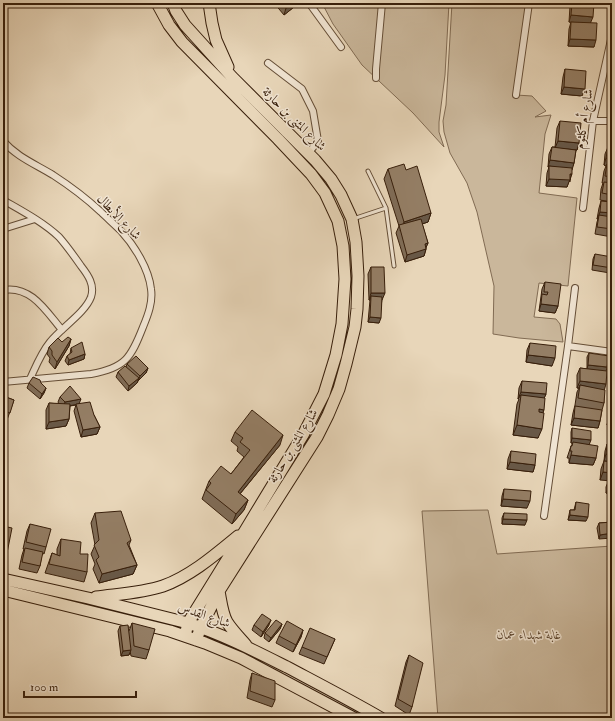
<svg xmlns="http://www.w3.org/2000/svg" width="615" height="721" font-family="'IM FELL Double Pica',Amiri,serif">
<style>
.green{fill:#cab79b;stroke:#816b53}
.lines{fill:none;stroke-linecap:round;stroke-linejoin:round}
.lane-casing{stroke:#644d36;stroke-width:5}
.street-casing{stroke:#644d36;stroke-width:8}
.highway-casing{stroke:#381f0b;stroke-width:13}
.lane{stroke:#f0e4d2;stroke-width:3}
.street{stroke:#f0e4d2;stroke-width:6}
.highway{stroke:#e8d6b9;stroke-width:11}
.wall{fill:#7f6c57;stroke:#381f0b}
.shaded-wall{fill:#685847;stroke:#381f0b}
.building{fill:#947e65;stroke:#381f0b}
.labels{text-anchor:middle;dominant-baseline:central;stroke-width:3;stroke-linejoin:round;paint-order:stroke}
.street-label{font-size:13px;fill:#381f0b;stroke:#f0e4d2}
.park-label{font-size:13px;font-style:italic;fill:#5c452f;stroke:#f0e4d2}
</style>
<rect width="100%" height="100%" fill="#e8d6b9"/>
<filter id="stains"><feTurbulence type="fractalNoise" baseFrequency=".005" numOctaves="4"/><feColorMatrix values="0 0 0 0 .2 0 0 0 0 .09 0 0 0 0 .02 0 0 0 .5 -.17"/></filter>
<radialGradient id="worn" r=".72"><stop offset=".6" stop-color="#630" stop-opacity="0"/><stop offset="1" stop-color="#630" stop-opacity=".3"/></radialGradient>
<path class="green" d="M322,3H449L445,75L439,122V132L444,147L413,113L362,65L333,24Z
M452,3H527L516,95L532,96L546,111L535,117L551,115L545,134L539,193L577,198L568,286L539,283L534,317L556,319L560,324L563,342L519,338L493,334L494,286L477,212L467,183L450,153L444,132L443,121L446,105Z
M488,510L497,554L612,546V718H438L422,511Z"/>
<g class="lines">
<g class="lane-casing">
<path id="lane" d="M368,171L386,208L394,266
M353,219L386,208"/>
</g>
<g class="street-casing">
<path id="street" d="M309,3L341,47
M268,63L302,89L313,111L318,141L308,154
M376,78V69L382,3
M516,95L529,3
M593,121H612
M3,141C17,157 35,164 53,175C70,186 86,198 101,212C107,218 114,224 121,231C134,245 149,269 151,289C153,302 148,315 143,327C131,358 125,368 91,374L3,382
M3,200C22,211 43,222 59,237C67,246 74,256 81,266C88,275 95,285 91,297C85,313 61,328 50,342C41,353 36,366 30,379
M583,208L593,121L612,35
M3,229L35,219
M3,290C31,285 46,311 62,330
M568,346L612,352
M544,516L568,346L575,288"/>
</g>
<g class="highway-casing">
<path id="highway" d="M157,3L169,25L182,42L278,139L311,174L325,193L338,221L343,246L345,279L342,324L336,355L324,394L303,435L246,529L188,623L185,636
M173,3L176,11L185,25L232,77L315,160L331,179L341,195L352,219L356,242L358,276L357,309L355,327L346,364L339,389L328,415L317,437L219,591L201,627L196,640
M209,3L212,23L216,40L228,67
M3,579L88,598L188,623C222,634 255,651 287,667C319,684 350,700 381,718
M3,590L170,631L205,643L241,658L354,718
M219,591C221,601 222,613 227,622C232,630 239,637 246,645
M96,597C118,594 142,593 163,586C191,576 216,554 238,536"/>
</g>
<use href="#lane" class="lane"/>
<use href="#street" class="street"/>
<use href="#highway" class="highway"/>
</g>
<path class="wall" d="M274,3H299L284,15Z
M571,3H594L590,23L594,47L568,46L569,29L571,22H569L570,6Z
M565,69L582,96L561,94L563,77Z
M560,121L579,143L577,150H576L574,163L572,168L570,182L569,181L567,187L546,186L547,173L549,167H548L549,154L552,147H555L557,128Z
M608,147L612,148V202L600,200L601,189L603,183H602L604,171L606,166L604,165L605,154Z
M388,169L431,213L428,222L422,224L428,243L426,247V249L424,256L405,262L396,233L399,226L384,179Z
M601,201L612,202V237L595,234L597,222L598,219H597L599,208Z
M595,254L612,268L610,273L592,270L593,259Z
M371,267L382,299L379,323L368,322L370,300H369L368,274Z
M545,282L558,306L555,313L539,311L542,289Z
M71,339L69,346L55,369L49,362L50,358L47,354L49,347L62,342Z
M530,343L552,366L526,362L527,350Z
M71,348L85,354L84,359L68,365L65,361L67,356L70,354Z
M589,353L606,371L604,389V403L602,410L600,421L598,428L571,425L573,413L575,405L577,392L579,388H577V375L580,368L587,369V357Z
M127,364L148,368L146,373L138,381L137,383L128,391L116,377L118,372L126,367Z
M522,381L546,394L544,398L543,413L538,438L513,435L517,404L519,399H518L519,388Z
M29,383H41L46,388L44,393L40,399L27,388Z
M612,395V408H610Z
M3,396L14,400L7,420L3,418Z
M60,397L79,404L94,415L100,427L97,434L81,437L74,411L76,405L70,406L69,419L66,426L46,429V410L49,403L59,404L58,402Z
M611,408L612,426L607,425L609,415Z
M572,428L589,445L596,458L593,465L569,463V458H567L571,446L573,443H571V432Z
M235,432L280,445L240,494L248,500L244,510L232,524L202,499L209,481L231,474L244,457L237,451L238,447L231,441Z
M607,444H612V462L604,461L605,451Z
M511,451L535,465L533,472L507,469L508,459Z
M604,461L612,462L600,480L601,469Z
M608,482L612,483V500H609V494L606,493V487Z
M504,489L527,508L501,506L502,496Z
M576,502L586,521L568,520L570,510H574Z
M95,513L131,540L129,545L137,565L133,574L99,583L93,569L95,564L91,554L95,545L91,523Z
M504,513L525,525L502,524V518Z
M612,522L599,539L597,528L599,523Z
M30,524L46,547L44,554L42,553L40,566L37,573L19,569L22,555L24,549H23L27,531Z
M3,526L6,558L4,565H3Z
M61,539L80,554L87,572L84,582L45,573L52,553L57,555V549Z
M132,623L149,650L146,659L131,656L130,651L129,655L121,656L118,631L120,626L129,631Z
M282,624L280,629L269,642L264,638L265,633Z
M254,625H269L261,637L252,630Z
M303,630L301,637L293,652L276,643L279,636Z
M335,639L324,664L299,654L302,647Z
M409,655L412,707L409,715L395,706L406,662Z
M252,673L275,700L272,707L247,698L250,680Z"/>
<path class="shaded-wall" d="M293,3H299L284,15L286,8Z
M571,15L593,17L590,24L569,22Z
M570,39L596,40L594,47L568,46Z
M564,87L585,89L582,96L561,94Z
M558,141L579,143L577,150L555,148Z
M606,158L612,159V166L607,164L606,166L604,165Z
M550,160L574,163L572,170L549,166V167H548Z
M570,174H572L567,187L546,186L549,179Z
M600,212L612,213V221L599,215L598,219H597Z
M431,213L428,222L400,231L404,222Z
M428,243L425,250L426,249L424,256L405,262L407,255L425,244Z
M371,293H385L382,300L371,296L370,300H369Z
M541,304L558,306L555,313L539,311Z
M370,317L381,318L379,323L368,322Z
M71,339L69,346L55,369L57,362Z
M85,354L84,359L68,365L69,360Z
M528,355L555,358L552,366L526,362Z
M588,365L607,367L606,372L587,369Z
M148,368L146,373L138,381L140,376Z
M139,378L137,383L128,391L129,386Z
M580,381L606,384L604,391L580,385L579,388H577Z
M46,388L44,393L40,399L42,394Z
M521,392L546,394L543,401L521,395L518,399Z
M81,399L79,404L63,407L65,402Z
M539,409L544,410L540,419L536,418Z
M574,418L600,421L598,428L571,425Z
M610,418H612V426L607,425Z
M69,419L66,426L46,429L49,422Z
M517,425L542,429L538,438L513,435Z
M100,427L97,434L81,437L83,430Z
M283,435L280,445L234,501L238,492Z
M572,438L591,440L589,445L571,443Z
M606,454L612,455V462L604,461Z
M571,455L596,458L593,465L569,463Z
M510,462L535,465L533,472L507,469Z
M603,472L612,473V481L600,480Z
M608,489H611L609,494L606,493Z
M611,495H612V500H609Z
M503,499L530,501L527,508L501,506Z
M248,500L244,510L232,524L236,514Z
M570,515L588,517L586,521L568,520Z
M503,519L527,520L525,525L502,524Z
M612,533V538L599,539L600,535Z
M137,565L133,574L99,583L102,574Z
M271,620L269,625L261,637L263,632Z
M282,624L280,629L269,642L271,638Z
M303,630L301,637L293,652L296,645Z
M131,650L129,655L121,656L123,651Z"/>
<path class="building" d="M282,3H293L286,8Z
M572,3H594L593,17L571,15Z
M571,22L597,23L596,40L570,39Z
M565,69L586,71L585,89L564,87Z
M560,121L581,123L579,143L558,141Z
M552,147L576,150L574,163L550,160Z
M608,147L612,148V159L606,158Z
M404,164L406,170L417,166L431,213L404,222L388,169Z
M607,164H612V177L605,176Z
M549,166L572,168V174H570V180L549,179Z
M604,182L612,183V195L602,193Z
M601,201L612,202V213L600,212Z
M599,215L612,217V229L597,227Z
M421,219L428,243L425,244L426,249L407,255L399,225Z
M595,254L612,257V268L593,265Z
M371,267H384L385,293H371Z
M545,282L561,284L558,306L541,304L542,294L547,295L548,292H544Z
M371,296L382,297L381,318L370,317Z
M68,337L71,339L57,362L52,355V351L49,347L58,338L62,342Z
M82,342L85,354L69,360L67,356L72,352L71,348Z
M530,343L556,346L555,358L528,355Z
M589,353L609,356L607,367L588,365Z
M136,356L148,368L140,376L127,364Z
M125,366L139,378L129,386L118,372Z
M580,368L607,371L606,384L580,381Z
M33,377L40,380L41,383L46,388L42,394L29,383Z
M522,381L547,383L546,394L521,392Z
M580,385L605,390L604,403L578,398Z
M70,386L81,399L65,402L60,397Z
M521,395L545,398L544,410L539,409V412L544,413L542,429L517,425Z
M3,396L14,400L10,413L3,410Z
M90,402L94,415L100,427L83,430L76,404Z
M49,403L70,404L69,419L49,422Z
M575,406L602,410L600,421L574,418Z
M611,408H612V418H610Z
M252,410L283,435L238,492L248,500L236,514L206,490L211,483L209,481L221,466L231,474L250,450L240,442L243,438L235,432Z
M572,428L591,431V440L572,438Z
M573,442L598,446L596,458L571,455L572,451H570L571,446H572Z
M607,444H612V455L606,454Z
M511,451L536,454L535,465L510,462Z
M604,461L612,462V473L603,472Z
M608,482L612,483V495H611V489H608Z
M504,489L531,491L530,501L503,499Z
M576,502L589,504L588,517L570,515V510H575Z
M121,511L131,540L127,543L137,565L102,574L96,560L99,557L94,545L99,540L95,513Z
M504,513L527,514V520L503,519Z
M612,522V533L600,535L599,523Z
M30,524L51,529L46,547L26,542Z
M3,526L12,528L6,558H3Z
M61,539L81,542L80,554H88L87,572L49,564L52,553L60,556Z
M25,548L43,552L40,566L22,562Z
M262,614L271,620L263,632L254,625Z
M276,620L282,624L271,638L265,633Z
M287,621L303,630L296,645L279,636Z
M132,623L155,629L149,650L134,646Z
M128,625L131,650L123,651L120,626Z
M310,628L335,639L327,657L302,647Z
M409,655L423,663L412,707L398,699Z
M252,673L275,681V700L250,691Z"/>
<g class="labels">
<g class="street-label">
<text transform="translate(294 119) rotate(45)">شارع المثنى بن حارثة</text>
<text transform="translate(584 119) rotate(-81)">شارع أم كلثوم</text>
<text transform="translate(119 217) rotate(46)">شارع الأبطال</text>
<text transform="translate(293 446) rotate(-59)">شارع المثنى بن حارثة</text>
<text transform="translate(204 615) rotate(19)">شارع القدس</text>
</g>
<g class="park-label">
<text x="529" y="635">غابة شهداء عمان</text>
</g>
</g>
<rect width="615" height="721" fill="none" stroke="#e8d6b9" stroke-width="16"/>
<rect x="4" y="4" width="607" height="713" fill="none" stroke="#381f0b" stroke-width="2"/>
<rect x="8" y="8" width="599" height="705" fill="none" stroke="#381f0b"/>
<path d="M24 691v6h112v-6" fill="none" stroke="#381f0b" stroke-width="2"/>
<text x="30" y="691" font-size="12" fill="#381f0b" stroke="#f0e4d2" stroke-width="3" paint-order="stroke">100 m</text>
<rect width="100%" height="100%" filter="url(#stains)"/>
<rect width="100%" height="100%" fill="url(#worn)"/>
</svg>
